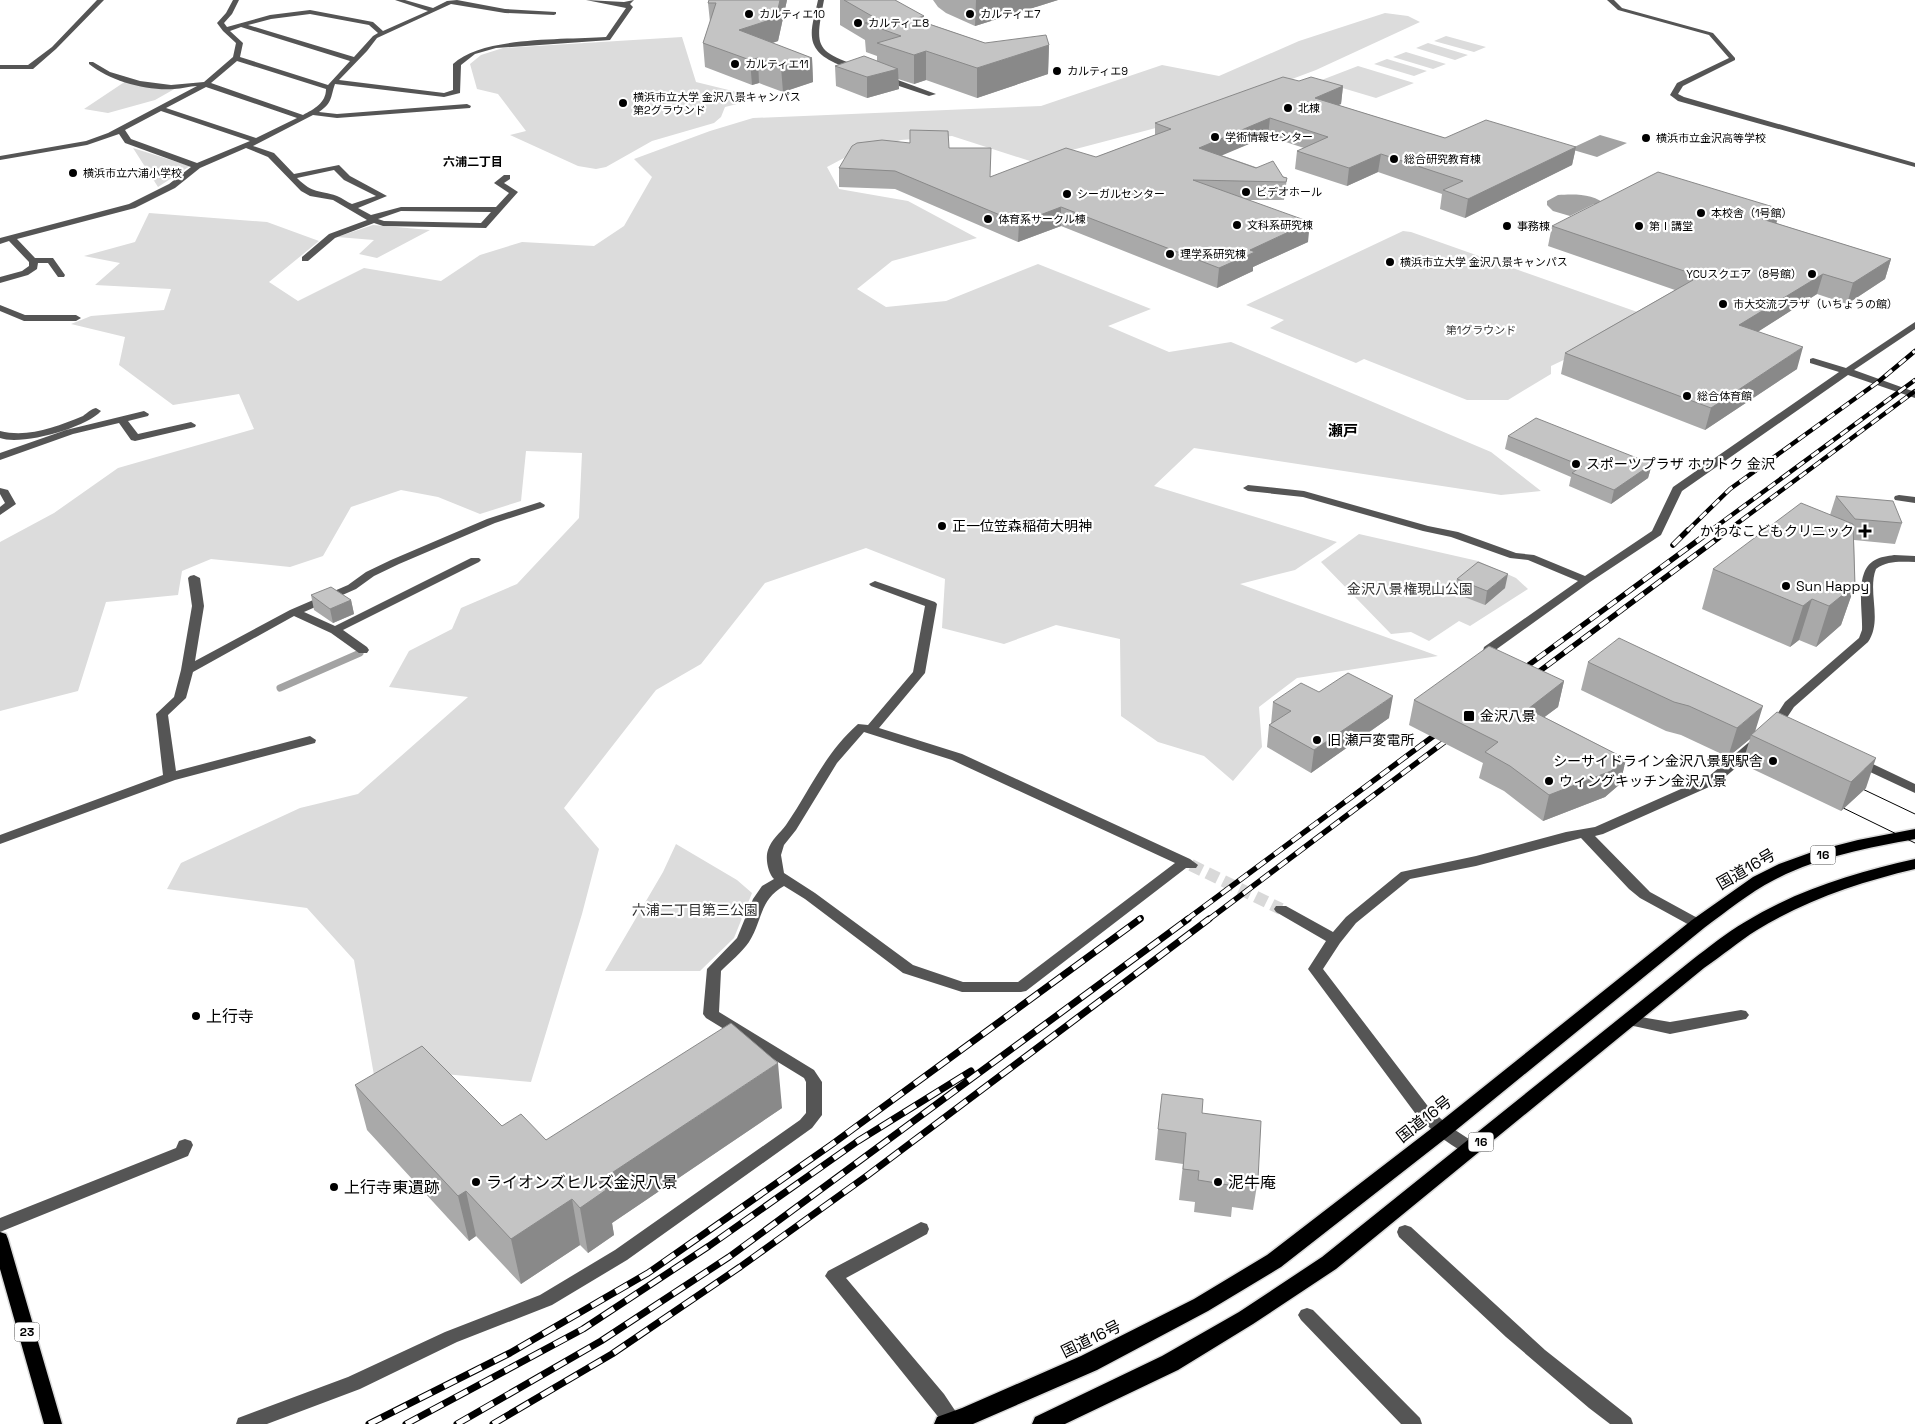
<svg xmlns="http://www.w3.org/2000/svg" width="1915" height="1424" font-family="'Space Grotesk','Noto Sans JP',sans-serif">
<style>
.green{fill:#dcdcdc}
.water{fill:#a3a3a3}
.lines{fill:none;stroke-linecap:round;stroke-linejoin:round}
.stream{stroke:#a3a3a3;stroke-width:7}
.minor-tunnel{stroke:#d9d9d9;stroke-width:12;stroke-dasharray:12 6;stroke-linecap:butt}
.major-casing{stroke:#dbdbdb;stroke-width:3}
.highway-casing{stroke:#dbdbdb;stroke-width:3}
.minor{fill:#555;fill-rule:evenodd}
.major{fill:#000;fill-rule:evenodd}
.highway{fill:#000;fill-rule:evenodd}
.tram{stroke:#000;stroke-width:1}
.rail-far2-casing{stroke:#000;stroke-width:4.5}
.rail-far1-casing{stroke:#000;stroke-width:5.5}
.rail-casing{stroke:#000;stroke-width:7}
.rail-far2{stroke:#fff;stroke-width:3;stroke-dasharray:9;stroke-linecap:butt}
.rail-far1{stroke:#fff;stroke-width:4;stroke-dasharray:11;stroke-linecap:butt}
.rail{stroke:#fff;stroke-width:5;stroke-dasharray:14;stroke-linecap:butt}
.wall{fill:#a9a9a9}
.shaded-wall{fill:#898989}
.building{fill:#c4c4c4;stroke:#898989}
.poi-dot{fill:#000;stroke:#fff;stroke-width:2}
.labels{text-anchor:middle;dominant-baseline:central;stroke-width:4.5;stroke-linejoin:round;paint-order:stroke}
.far-poi-label{font-size:11px;fill:#000;stroke:#fff;text-anchor:start}
.far-park-label{font-size:11px;fill:#333;stroke:#fff}
.far-neighbourhood-label{font-size:12px;font-weight:bold;fill:#000;stroke:#fff}
.shield{fill:#fff;stroke:#4c4c4c;stroke-width:1}
.shield-label{font-size:12px;font-weight:bold;fill:#000}
.poi-label{font-size:14px;fill:#000;stroke:#fff;text-anchor:start}
.park-label{font-size:14px;fill:#333;stroke:#fff}
.neighbourhood-label{font-size:15px;font-weight:bold;fill:#000;stroke:#fff}
.near-street-label{font-size:16px;fill:#000;stroke:#fff}
.near-poi-label{font-size:16px;fill:#000;stroke:#fff;text-anchor:start}
</style>
<rect width="100%" height="100%" fill="#fff"/>
<path class="green" d="M1385,13L1408,16L1420,22L1316,70L1171,124L1030,161L952,136L901,140L844,158L827,167L839,189L908,201L977,238L892,261L857,289L886,307L946,301L1038,264L1151,309L1108,326L1169,352L1231,342L1491,452L1541,491L1501,495L1194,448L1154,486L1337,542L1295,570L1240,584L1438,656L1297,678L1259,707L1262,747L1233,781L1204,756L1158,742L1121,716L1120,639L1056,625L1004,644L942,628L945,579L866,548L765,583L701,664L656,690L564,808L599,849L582,914L531,1082L444,1074L376,1087L354,960L307,908L167,889L181,863L300,808L358,794L468,697L389,687L409,651L452,629L461,608L517,584L579,518L582,453L526,451L521,501L480,514L438,497L401,490L351,507L323,556L290,567L211,559L182,571L178,595L106,602L78,691L0,711V542L54,513L118,468L254,429L239,394L173,405L119,365L125,337L71,324L91,316L164,310L171,289L95,285L120,263L84,256L135,242L149,213L267,222L319,241L269,282L298,301L364,268L441,281L480,255L522,242L594,246L624,226L652,177L634,159L710,131L753,118L1041,106L1162,65L1219,76L1299,41Z
M1446,36L1486,47L1474,52L1434,41Z
M682,37L696,82L753,96L757,99L725,107L721,117L714,123L652,141L606,167L596,169L578,166L510,135L526,131L498,94L477,89L470,64L481,55L503,48Z
M1428,43L1468,55L1455,60L1416,48Z
M1406,52L1446,64L1433,69L1393,57Z
M1387,59L1427,71L1414,76L1374,64Z
M1358,66L1414,83L1376,98L1319,81Z
M126,81L178,87L155,100L108,113L84,109Z
M133,148L190,166L158,187Z
M373,225L430,230L377,258L359,254L374,240L337,237Z
M1403,231L1411,232L1643,314L1572,356L1551,366V374L1508,400H1467L1364,359L1356,363L1270,328L1284,320L1246,305Z
M1359,534L1478,561L1516,578L1528,589L1470,626L1459,621L1429,641L1411,632L1391,634L1321,562Z
M676,844L737,880L752,893L734,938L700,971H605L663,872Z"/>
<path class="water" d="M1600,135L1627,143L1597,157L1570,149Z
M1558,195C1573,194 1596,193 1606,206L1594,204L1570,216L1553,211L1547,205V201Z"/>
<g class="lines">
<path class="stream" d="M280,688L360,653"/>
<path class="minor-tunnel" d="M1191,865L1281,909"/>
<g class="major-casing">
<path id="major" d="M0,1232L6,1234L8,1239L62,1424H44L0,1269Z"/>
</g>
<g class="highway-casing">
<path id="highway" d="M1915,829V839C1867,848 1818,857 1774,880C1749,893 1727,911 1704,928L1450,1135L1281,1267L1208,1311L1097,1370L973,1424H934L937,1417L962,1408L1081,1356L1194,1299L1267,1255L1436,1125L1692,920L1753,877L1779,864L1815,851L1858,840Z
M1915,859V869C1860,882 1806,900 1757,930C1739,941 1722,956 1704,968L1336,1269L1253,1324L1178,1370L1065,1424H1032L1035,1417L1162,1356L1239,1312L1322,1257L1692,960C1709,947 1726,933 1745,922C1797,890 1856,872 1915,859Z"/>
</g>
<path class="minor" d="M97,0H104L56,49L33,69H0V65H28L52,47Z
M233,0H239L232,14L224,23L227,27L270,15L310,10L373,22L383,31L428,11L395,0H405L433,8L447,1L457,0L505,9L556,12V14L554,15L505,13L451,4L377,38L367,51L339,80L444,93L453,90V64C482,36 565,40 606,37L626,8L586,0L624,2L634,0L630,4L633,7L610,40L496,48L475,54L461,65L460,93L444,97L335,84C330,98 333,102 319,112L337,114L467,104L471,106L470,108L337,118L313,115L253,146L274,153L294,174L339,165L350,176L387,196L358,208L371,215L401,207H496L509,193L494,183L504,175H510V179L504,183L518,192L486,228L383,226L374,223L335,238L308,261H302V257L329,234L367,220L333,200L310,196L301,191L268,157L246,148L200,168L175,188L135,208L17,239L35,258H53L65,275L64,277H58L48,263H38L37,269L28,275L0,283V277L22,271L29,266V262L9,241L0,244V238L129,204L169,184L191,167L125,143L119,134L87,145L0,160V156L86,141L108,133L197,86C189,86 182,89 174,89C146,91 110,81 89,64V62H93L110,72L140,81L171,85L204,82L233,57L236,43L223,31L217,23L226,13ZM310,14L369,25L378,33L373,36L354,57L248,25L271,19ZM241,27L350,61L328,85L240,57L243,43L230,31ZM237,61L326,89C326,103 314,109 303,115L211,83ZM206,87L297,118L256,138L166,108ZM161,111L250,141L197,163L131,139L125,130ZM334,170L344,180L376,196L352,204C347,202 342,198 337,196C318,189 314,195 297,178ZM401,211L491,212L481,223L384,221L378,219Z
M818,0H824C815,47 814,51 861,67V71C852,71 842,66 835,63C802,48 812,28 818,0Z
M1607,0H1614L1622,8L1713,33L1735,58V60L1683,86L1678,94L1684,97L1915,163V167L1678,101L1670,95L1677,83L1729,58L1709,35L1618,10Z
M881,76H887L936,94L929,96L881,80Z
M0,305L25,315H76L81,318L76,321H24L0,311Z
M1915,322V329L1854,370L1915,392V398L1848,375L1682,491L1661,535L1590,582L1494,651L1492,658L1488,659L1482,655L1484,647L1578,581L1528,560L1510,558L1451,537L1423,531L1303,497L1248,491L1243,488L1248,485L1304,491L1428,526L1458,532L1516,553L1534,555L1585,576L1652,531L1673,487L1839,372L1810,363V359L1813,358L1846,368Z
M96,408L101,411C86,428 21,446 0,438V431C28,438 56,427 83,416C87,413 91,409 96,408Z
M144,411L149,414L148,416L128,421L138,434L191,422L196,425L195,427L135,441L131,440L119,423L73,434L0,460V453L66,430Z
M0,488L8,490L16,504L0,515V507L5,503L0,494Z
M1899,495L1915,497V503L1895,500L1894,498L1895,496Z
M540,502L545,505L544,507L495,523L399,564L374,576L356,589L304,612L335,626L471,558H479L481,560L479,562L343,630L367,647L369,650L367,653H359L331,633L294,616L193,672L186,698L168,715L176,771L310,736L316,740L315,743L175,780L0,844V835L163,775L156,714L174,697L181,670L192,606L188,578L190,576L194,575L200,578L204,606L195,661L290,610L348,585L366,572L391,560L487,519Z
M1894,555L1915,556V562C1901,562 1888,560 1876,569C1867,592 1883,620 1868,642L1794,707L1778,731H1770L1768,728L1785,702L1859,638L1862,630C1863,610 1854,571 1875,560C1880,557 1888,556 1894,555Z
M875,581L935,602L937,604L925,673L879,728L962,754L1190,859L1198,865L1196,868H1186L1026,991L1021,992H962L903,973L805,899L784,886C759,900 763,920 749,942C742,952 730,962 721,971L719,1012L814,1070L822,1082V1115L812,1128L627,1260L552,1305L457,1342L360,1389L267,1424H236L238,1418L348,1377L445,1332L540,1295L615,1250L800,1120L806,1113V1082L804,1078L706,1018L703,1014L707,969L737,938L753,899L762,886L774,879C768,873 765,858 768,850C771,840 780,833 786,825C810,790 825,753 858,724L868,725L913,672L925,606L871,586L869,584ZM864,732L952,760L1175,863L1018,982H963L913,965L815,893L784,873L781,855L784,845L796,830L837,763Z
M1759,737L1765,741L1764,744L1718,783L1603,834L1595,836L1650,892L1703,921L1705,924L1703,927H1693L1640,898L1629,889L1581,838L1476,866L1410,879L1356,923L1340,943L1323,969L1430,1109L1449,1126L1478,1145L1480,1149L1478,1153C1462,1159 1430,1128 1418,1117L1308,969L1326,941L1276,912L1274,909L1276,906H1286L1333,932L1346,917L1401,872L1476,856L1566,832L1595,827L1708,777L1754,738Z
M1858,757L1915,784V793L1853,764L1852,761Z
M1741,1010L1746,1011L1749,1015L1746,1019L1670,1034L1629,1025L1624,1024L1621,1020L1624,1016L1629,1015L1670,1022Z
M185,1139L191,1141L193,1145L188,1156L0,1232V1218L176,1148L179,1141Z
M921,1222L927,1224L929,1229L927,1234L846,1278L944,1394L962,1421L961,1424H944L825,1276L828,1271Z
M1405,1225L1411,1227L1545,1350L1631,1418L1633,1424H1610L1589,1408L1506,1337L1399,1237L1397,1232L1399,1227Z
M1307,1308L1313,1310L1420,1418L1422,1424H1401L1301,1320L1298,1315L1301,1310Z"/>
<use href="#major" class="major"/>
<use href="#highway" class="highway"/>
<path class="tram" d="M1720,749L1756,766
M1852,784L1915,814
M1833,803L1915,843"/>
<g class="rail-far2-casing">
<path id="rail-far2" d="M1687,531L1730,489L1878,382L1915,351
M1710,531L1915,380
M1727,531L1915,391"/>
</g>
<g class="rail-far1-casing">
<path id="rail-far1" d="M1673,545L1688,530
M1519,672L1712,530
M1529,679L1729,530
M1138,920L1141,918
M1186,920L1443,729
M1208,920L1455,734"/>
</g>
<g class="rail-casing">
<path id="rail" d="M369,1424L510,1353L648,1273L831,1145L1140,919
M406,1424L583,1329L709,1246L858,1141L971,1071
M457,1424L601,1341L729,1257L1188,919
M493,1424L612,1354L740,1267L868,1175L1209,919"/>
</g>
<use href="#rail-far2" class="rail-far2"/>
<use href="#rail-far1" class="rail-far1"/>
<use href="#rail" class="rail"/>
</g>
<path class="wall" d="M709,0H787L778,41L772,43L812,58L813,82L783,92L759,83L752,85L705,67L703,43L710,22L708,3Z
M840,0H895L924,22L985,43L1049,45L1048,74L977,98L926,80L914,84L898,79L899,89L867,98L836,86L835,66L877,61V56L866,52L865,40L840,25Z
M933,0H1058L975,26L946,13L938,7Z
M1299,81L1343,86L1341,104L1338,105L1445,138L1576,147L1572,165L1465,218L1440,209L1442,194L1378,172L1347,186L1295,169L1297,151L1304,148L1268,136L1221,155L1287,178L1284,200H1247L1308,242L1253,267V271L1217,288L1061,226L1018,242L895,189L839,187V168L949,148L991,177L1096,157L1155,135V123Z
M1776,223L1891,259L1885,279L1847,304L1817,294L1757,332L1797,369L1705,430L1561,374L1565,353L1675,290L1548,246L1552,226Z
M1508,436L1652,464L1648,478L1611,504L1569,486L1571,477L1505,449Z
M1836,496L1902,523L1895,544L1854,540L1855,585L1841,625L1816,647L1799,640L1790,647L1702,609L1713,569L1830,515Z
M1457,579L1505,588L1485,605L1454,593Z
M311,595L351,600L354,614L333,623L314,610Z
M1588,662L1756,731L1866,788L1841,811L1742,764L1750,739L1728,757L1681,735L1666,731L1581,690Z
M1564,681L1558,707L1544,717L1626,759L1620,784L1605,797L1543,821L1504,791L1479,778L1483,763L1409,725L1414,700Z
M1319,692L1389,718L1311,773L1267,747L1269,725L1271,724L1273,702Z
M355,1085L502,1126L546,1140L782,1108L612,1223L614,1235L588,1253L580,1245L521,1284L476,1236L469,1241L367,1130Z
M1202,1113L1258,1179L1253,1210L1232,1207L1231,1217L1194,1212L1195,1202L1179,1200L1183,1164L1155,1160L1158,1129Z"/>
<path class="shaded-wall" d="M780,0H787L778,41L740,54L739,30Z
M976,0H1058L975,26Z
M924,16V44L914,19Z
M1049,45L1048,74L977,98V68Z
M926,51V80L914,84V55Z
M758,58L759,83L752,85L750,60Z
M812,58L813,82L783,92L781,67Z
M898,69L899,89L867,98V77Z
M1343,86L1341,104L1313,115L1315,98Z
M1270,118L1268,136L1197,166L1199,148Z
M1576,147L1572,165L1465,218L1468,199Z
M1381,154L1378,172L1347,186L1349,168Z
M1061,207V226L1018,242L1019,223Z
M1780,209L1775,229L1762,219Z
M1310,222L1308,242L1253,267V271L1217,288L1219,268L1250,250Z
M1891,259L1885,279L1847,304L1853,283Z
M1823,274L1817,294L1734,347L1739,325Z
M1803,347L1797,369L1705,430L1711,408Z
M1652,464L1648,478L1611,504L1614,490Z
M1508,574L1505,588L1485,605L1487,591Z
M1855,585L1841,625L1816,647L1829,606Z
M1812,599L1799,640L1790,647L1803,606Z
M351,600L354,614L333,623L330,609Z
M1564,681L1558,707L1522,734L1528,709Z
M1393,696L1389,718L1311,773L1314,750Z
M1763,706L1754,735H1751L1750,739L1728,757L1737,728Z
M1876,758L1866,788L1841,811L1851,782Z
M1626,759L1620,784L1605,797L1543,821L1549,795Z
M778,1063L782,1108L612,1223L614,1235L588,1253L580,1208L598,1182Z
M466,1191L476,1236L469,1241L458,1196Z
M572,1199L580,1245L521,1284L511,1239Z"/>
<path class="building" d="M709,0H780L776,18L739,30L812,58L781,67L758,58L750,60L703,43L716,3H708Z
M844,0H895L924,16L914,19L985,43L1046,35L1049,45L977,68L926,51L914,55L877,43L901,36L865,23L877,19Z
M864,56L898,69L867,77L835,66Z
M1283,77L1299,81L1311,77L1343,86L1315,98L1445,138L1486,120L1576,147L1468,199L1443,190L1463,181L1381,154L1349,168L1297,151L1328,137L1270,118L1199,148L1256,168L1273,161L1283,177L1287,178L1286,182L1193,180L1310,222L1250,250L1255,252L1219,268L1061,207L1019,223L895,171L839,168L852,146L857,143L882,140L910,143V130L948,131L949,148H991L990,177L1066,148L1096,157L1171,129L1155,123Z
M1658,172L1780,209L1762,219L1891,259L1853,283L1823,274L1739,325L1803,347L1711,408L1565,353L1693,280L1687,278L1693,274L1552,226Z
M1536,418L1652,464L1614,490L1572,473L1582,466L1508,436Z
M1836,496L1893,501L1902,523L1855,519Z
M1801,503L1853,524L1855,585L1829,606L1812,599L1803,606L1713,569Z
M1478,562L1508,574L1487,591L1457,579Z
M331,587L351,600L330,609L311,595Z
M1619,638L1763,706L1737,728L1689,706L1674,702L1588,662Z
M1489,646L1564,681L1528,709L1626,759L1611,771L1549,795L1510,766L1485,752L1498,742L1414,700Z
M1348,673L1393,696L1314,750L1269,725L1291,711L1273,702L1301,683L1319,692Z
M1777,712L1876,758L1851,782L1751,735Z
M731,1023L778,1063L598,1182L606,1190L580,1208L572,1199L511,1239L466,1191L458,1196L355,1085L422,1046L502,1126L521,1114L546,1140Z
M1162,1094L1203,1099L1202,1113L1261,1121L1258,1179L1236,1176L1235,1186L1198,1180L1199,1171L1183,1169L1186,1133L1158,1129Z"/>
<g class="poi-dot">
<circle cx="749" cy="14" r="5"/>
<circle cx="970" cy="14" r="5"/>
<circle cx="858" cy="23" r="5"/>
<circle cx="735" cy="64" r="5"/>
<circle cx="1057" cy="71" r="5"/>
<circle cx="623" cy="103" r="5"/>
<circle cx="1288" cy="108" r="5"/>
<circle cx="1215" cy="137" r="5"/>
<circle cx="1646" cy="138" r="5"/>
<circle cx="1394" cy="159" r="5"/>
<circle cx="73" cy="173" r="5"/>
<circle cx="1246" cy="192" r="5"/>
<circle cx="1067" cy="194" r="5"/>
<circle cx="1701" cy="213" r="5"/>
<circle cx="988" cy="219" r="5"/>
<circle cx="1237" cy="225" r="5"/>
<circle cx="1507" cy="226" r="5"/>
<circle cx="1639" cy="226" r="5"/>
<circle cx="1170" cy="254" r="5"/>
<circle cx="1390" cy="262" r="5"/>
<circle cx="1812" cy="274" r="5"/>
<circle cx="1723" cy="304" r="5"/>
<circle cx="1687" cy="396" r="5"/>
<circle cx="1576" cy="464" r="5"/>
<circle cx="942" cy="526" r="5"/>
<path d="M1862.5 523.5h5v5h5v5h-5v5h-5v-5h-5v-5h5z"/>
<circle cx="1786" cy="586" r="5"/>
<rect x="1463" y="710" width="12" height="12" rx="2.5"/>
<circle cx="1317" cy="740" r="5"/>
<circle cx="1773" cy="761" r="5"/>
<circle cx="1549" cy="781" r="5"/>
<circle cx="196" cy="1016" r="5"/>
<circle cx="476" cy="1182" r="5"/>
<circle cx="1218" cy="1182" r="5"/>
<circle cx="334" cy="1187" r="5"/>
</g>
<g class="labels">
<g class="far-poi-label">
<text x="759" y="14">カルティエ10</text>
<text x="980" y="14">カルティエ7</text>
<text x="868" y="23">カルティエ8</text>
<text x="745" y="64">カルティエ11</text>
<text x="1067" y="71">カルティエ9</text>
<text x="633" y="97">横浜市立大学 金沢八景キャンパス<tspan x="633" dy="13">第2グラウンド</tspan></text>
<text x="1298" y="108">北棟</text>
<text x="1225" y="137">学術情報センター</text>
<text x="1656" y="138">横浜市立金沢高等学校</text>
<text x="1404" y="159">総合研究教育棟</text>
<text x="83" y="173">横浜市立六浦小学校</text>
<text x="1256" y="192">ビデオホール</text>
<text x="1077" y="194">シーガルセンター</text>
<text x="1711" y="213">本校舎（1号館）</text>
<text x="998" y="219">体育系サークル棟</text>
<text x="1247" y="225">文科系研究棟</text>
<text x="1517" y="226">事務棟</text>
<text x="1649" y="226">第Ⅰ講堂</text>
<text x="1180" y="254">理学系研究棟</text>
<text x="1400" y="262">横浜市立大学 金沢八景キャンパス</text>
<text x="1802" y="274" text-anchor="end">YCUスクエア（8号館）</text>
<text x="1733" y="304">市大交流プラザ（いちょうの館）</text>
<text x="1697" y="396">総合体育館</text>
</g>
<g class="far-park-label">
<text x="1481" y="330">第1グラウンド</text>
</g>
<g class="far-neighbourhood-label">
<text x="473" y="162">六浦二丁目</text>
</g>
<g class="shield">
<rect x="1810.5" y="845.5" width="25" height="19" rx="4"/>
<rect x="1468.5" y="1132.5" width="25" height="19" rx="4"/>
<rect x="14.5" y="1322.5" width="25" height="19" rx="4"/>
</g>
<g class="shield-label">
<text x="1823" y="855">16</text>
<text x="1481" y="1142">16</text>
<text x="27" y="1332">23</text>
</g>
<g class="poi-label">
<text x="1586" y="464">スポーツプラザ ホウトク 金沢</text>
<text x="952" y="526">正一位笠森稲荷大明神</text>
<text x="1854" y="531" text-anchor="end">かわなこどもクリニック</text>
<text x="1796" y="586">Sun Happy</text>
<text x="1480" y="716">金沢八景</text>
<text x="1327" y="740">旧 瀬戸変電所</text>
<text x="1763" y="761" text-anchor="end">シーサイドライン金沢八景駅駅舎</text>
<text x="1559" y="781">ウィングキッチン金沢八景</text>
</g>
<g class="park-label">
<text x="1410" y="589">金沢八景権現山公園</text>
<text x="695" y="910">六浦二丁目第三公園</text>
</g>
<g class="neighbourhood-label">
<text x="1343" y="430">瀬戸</text>
</g>
<g class="near-street-label">
<text transform="translate(1746 869) rotate(-30)">国道16号</text>
<text transform="translate(1424 1119) rotate(-38)">国道16号</text>
<text transform="translate(1091 1339) rotate(-26)">国道16号</text>
</g>
<g class="near-poi-label">
<text x="206" y="1016">上行寺</text>
<text x="486" y="1182">ライオンズヒルズ金沢八景</text>
<text x="1228" y="1182">泥牛庵</text>
<text x="344" y="1187">上行寺東遺跡</text>
</g>
</g>
</svg>
